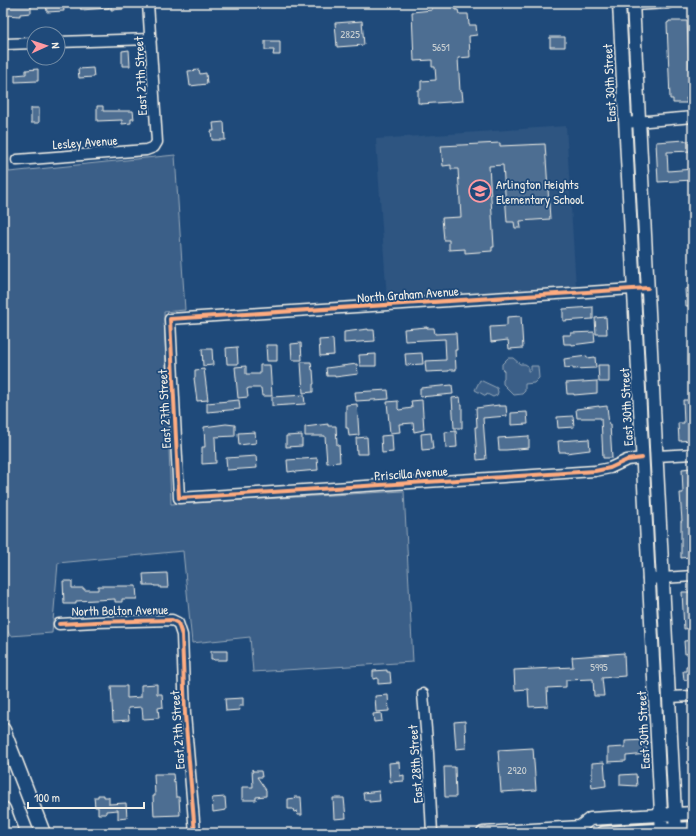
<svg xmlns="http://www.w3.org/2000/svg" width="696" height="836" font-family="'Patrick Hand',sans-serif">
<style>
.built{fill:#2d5581}
.green{fill:#3a5f88;stroke:#97a8b8}
.building{fill:#4d6e92;stroke:#f4f1e8}
.lines{fill:none;stroke-linecap:round;stroke-linejoin:round}
.minor-casing{stroke:#f4f1e8;stroke-width:13}
.major-casing{stroke:#f4f1e8;stroke-width:15}
.highway-casing{stroke:#f4f1e8;stroke-width:17}
.minor{stroke:#1f4a7a;stroke-width:10}
.major{stroke:#1f4a7a;stroke-width:12}
.highway{stroke:#1f4a7a;stroke-width:14}
.cycleway-casing{stroke:#1f4a7a;stroke-width:6}
.cycleway{stroke:#ffac80;stroke-width:4}
.labels{text-anchor:middle;dominant-baseline:central;stroke-width:3.5;stroke-linejoin:round;paint-order:stroke}
.number-label{font-size:11px;fill:#cad0d2}
.street-label{font-size:13px;fill:#f4f1e8;stroke:#1f4a7a}
.poi-label{font-size:13px;fill:#f4f1e8;stroke:#1f4a7a;text-anchor:start}
</style>
<rect width="100%" height="100%" fill="#1f4a7a"/>
<filter id="ink" filterUnits="userSpaceOnUse"><feTurbulence type="fractalNoise" baseFrequency=".025" numOctaves="2"/><feDisplacementMap in="SourceGraphic" scale="8" xChannelSelector="R" yChannelSelector="G"/><feConvolveMatrix kernelMatrix="1 2 1 2 8 2 1 2 1" color-interpolation-filters="sRGB"/></filter>
<g filter="url(#ink)">
<path class="built" d="M566,126L576,287L387,300L376,139Z"/>
<path class="green" d="M3,110H5L9,172L175,155L185,310L164,312L171,504L404,491L413,662L253,672L250,637L192,643L183,551L58,563L52,633L10,636L3,620Z
M508,358H513L520,364H525L528,366V371H531V366H538L539,378L534,383L525,384V391L522,394L514,395L503,384V380L504,379V371L502,369V364Z
M480,380L497,388L498,392L497,395L493,397L487,394L486,396L475,390Z"/>
<path class="building" d="M46,3H63L64,11L47,12Z
M80,3H109V8L81,10Z
M111,3H124V9L111,10Z
M432,3H455L456,10H458L459,14H468L469,25H476L477,35L469,36L470,57L458,58L460,91H462L463,101L421,104V103H418V90H421V81L436,80L435,67H432V60L414,61L412,12L432,10Z
M31,4V13L20,14V16L6,15V5Z
M362,21L364,45L337,47L335,23Z
M669,21H687L691,98H686L687,103H673V99H670L667,23L669,22Z
M550,37H565V47H550Z
M265,41H280V55H273L274,50H265Z
M129,50L130,66H122V51Z
M93,68L94,77L79,78L78,69Z
M38,69V81L15,82V75L26,74V70Z
M199,70L200,74L206,73L207,84L190,86L188,71Z
M97,106H103V111H133L134,119H131V123L122,124V120L97,121Z
M31,108H39V123H31Z
M224,122L225,140H212L211,131H214L213,123Z
M685,140V141H693V151L667,152L668,171L693,169V180L658,182L656,142Z
M500,143V146L545,144L550,219L520,221L521,228H515L514,222H507L503,165L489,166L494,247H492V251L465,253V249L449,250V240H444L442,218L461,217L458,169H451V165L443,166L441,146Z
M693,288V306H686L685,289Z
M593,307V319L563,321V309Z
M521,316L523,348L509,349L508,340L491,342L490,327L507,326V317Z
M606,317L607,334H596L595,318Z
M427,327V328H434L435,334L456,333L457,350H455L456,370H449V371L426,372L425,361L446,360L445,339L405,341L404,329Z
M368,329V330H374L375,341L344,343V332Z
M594,332L595,342L572,345V344H564L563,335H571V333Z
M333,339L334,355L320,356L319,340Z
M301,343L302,360H292L291,344Z
M266,345H277V361H267Z
M237,347L238,364H227L226,348Z
M202,349H212L213,365L203,366Z
M422,353L423,364L406,365L405,354Z
M376,354V366H360L359,355Z
M587,356V358L595,357L596,368L573,369V367L565,368L564,359Z
M301,362H311L312,370H313L314,384H313V392L303,393Z
M357,364L358,374L335,377V376H327L326,368Z
M260,365H270L272,396H262L261,388H249L247,389L248,397L238,398L235,367L246,366V374H260Z
M598,365H609V382H599Z
M204,369L208,400L197,401L194,378H195V370Z
M597,381V393L574,395V394H567L566,383Z
M452,385L453,394L420,397V388Z
M388,390L389,399L356,401L355,392Z
M304,395L305,404L272,406V397Z
M460,397L461,405H462V428H454L452,398Z
M239,400L240,409L207,412V403Z
M422,400L424,430L414,432L413,423L400,424H399L400,432L390,433L387,402L398,401V409L399,410L412,408L411,401Z
M683,400H693V440L679,441L678,423H684Z
M357,404L359,435L349,436L348,428H346V405Z
M499,405V406H506L507,416L483,418L486,459L477,460L475,427H477L476,408Z
M599,406V407L607,406L609,425H610L612,458H603L601,418H577L576,409Z
M527,412L528,424L511,425V413Z
M573,416L574,427L558,428L557,417Z
M226,424L235,425V436L215,437L216,463L202,464V447H205L204,427Z
M328,424V426H336L337,445H339L340,462L327,463L325,436H305V427Z
M456,431L457,447L446,448L445,432Z
M255,432L256,443L239,445L238,433Z
M431,433L433,449L422,450L421,434Z
M302,435V446L286,447V436Z
M392,435L393,452L382,453L381,436Z
M529,436V448L506,450H499L498,438Z
M367,437L368,454H357L356,438Z
M589,439L590,450L566,453V452H559L558,441Z
M256,456L257,468L227,470L226,458Z
M317,458L318,470L295,472V471L288,472L287,460Z
M691,468V482H689L691,513L690,514V528H693V534L689,535V547H693V555H690V557L681,558V521H682L680,493H683L682,469Z
M167,573L168,588H160V586H154V585H144L143,574Z
M63,581H72V588H84V590H98V586H136L137,599H122V602H115V599L76,601V604H64Z
M682,592H692L693,628L684,629Z
M693,640V653L685,654L684,641Z
M211,651H227V660H214L213,659H211Z
M624,653L625,676L602,678L604,696H594L593,679L566,680V687L547,688L548,706L529,707L528,689L515,690L514,670L573,667L572,657Z
M693,665V679L684,680L683,671H686V666Z
M387,670V672H390L391,683L378,684V678L373,679V671Z
M157,684V694H162L163,707L158,708L159,718L143,719L142,707L128,708L129,720L113,721L111,686H127V698L141,697V685Z
M388,695L389,711L376,712L375,696Z
M243,698V706H239L240,710L226,711L225,699Z
M381,713L382,721L374,722L373,714Z
M465,721L466,748L456,749L454,722Z
M646,740L647,754L626,756V761L608,762V748L625,747V741Z
M533,748L536,790L501,792L498,750Z
M399,762L400,776L404,775V781L390,782L389,763Z
M604,762L606,786L592,788L591,778H592V763Z
M444,767H455L456,797H445Z
M252,769L253,771H261L262,777H257L266,790V796L256,797V800H242V787H253Z
M154,774H173L174,782L175,781L176,797H179L180,815L154,816L153,796H155Z
M636,774L637,786L620,785V775Z
M379,791L380,801L369,802V800H364L363,793Z
M98,795H104V797H109V804L126,803L127,818L118,819V810L106,811V814H98V807H95L94,797H98Z
M225,797L226,810L213,812L212,798Z
M294,797H301L302,815H298L297,811L294,812L293,809H288V799L295,798Z
M333,798H344L346,818L334,819Z"/>
<g class="lines">
<g class="minor-casing">
<path id="minor" d="M633,5L668,3
M58,42L151,39
M6,44L34,43
M625,123L693,117
M17,160L146,150L154,147L157,142L148,3
M657,456L693,454
M642,458L627,460L610,468L595,471L179,498L170,319L648,288
M648,579L693,576
M59,624L96,622L172,620L178,623L182,635L185,714L195,833
M423,694L428,753L432,833
M669,697L693,696"/>
</g>
<g class="major-casing">
<path id="major" d="M619,3L662,833
M633,3L676,833
M483,833L580,827L590,819L693,813
M603,833L693,828"/>
</g>
<g class="highway-casing">
<path id="highway" d="M3,730L43,833
M3,809L12,833"/>
</g>
<use href="#minor" class="minor"/>
<use href="#major" class="major"/>
<use href="#highway" class="highway"/>
<g class="cycleway-casing">
<path id="cycleway" d="M642,458L627,460L610,468L595,471L179,498L170,319L648,288
M59,624L96,622L172,620L178,623L182,635L185,714L195,833"/>
</g>
<use href="#cycleway" class="cycleway"/>
</g>
</g>
<defs>
<g id="school-ring" transform="scale(1.15)"><circle r="9.5" fill="#1f4a7a" stroke="#ff9aa2" stroke-width="1.5"/><path d="M0-5L7-2L0 1L-7-2ZM-4 1L0 2.5L4 1V4Q0 6-4 4Z" fill="#ff9aa2"/></g>
</defs>
<g fill-rule="evenodd">
<use href="#school-ring" x="480" y="191"/>
</g>
<g class="labels">
<g class="number-label">
<text x="350" y="34">2825</text>
<text x="441" y="47">5651</text>
<text x="599" y="667">5995</text>
<text x="517" y="770">2920</text>
</g>
<g class="street-label">
<text transform="translate(140 76) rotate(-93)">East 27th Street</text>
<text transform="translate(609 83) rotate(-93)">East 30th Street</text>
<text transform="translate(85 142) rotate(-4)">Lesley Avenue</text>
<text transform="translate(408 294) rotate(-4)">North Graham Avenue</text>
<text transform="translate(626 407) rotate(-93)">East 30th Street</text>
<text transform="translate(164 409) rotate(-93)">East 27th Street</text>
<text transform="translate(411 473) rotate(-4)">Priscilla Avenue</text>
<text transform="translate(120 610) rotate(-1)">North Bolton Avenue</text>
<text transform="translate(177 730) rotate(-94)">East 27th Street</text>
<text transform="translate(643 730) rotate(-93)">East 30th Street</text>
<text transform="translate(415 764) rotate(-94)">East 28th Street</text>
</g>
<g class="poi-label">
<text x="496" y="184">Arlington Heights<tspan x="496" dy="15">Elementary School</tspan></text>
</g>
</g>
<rect width="696" height="836" fill="none" stroke="#1f4a7a" stroke-width="16"/>
<rect x="8" y="8" width="680" height="820" fill="none" stroke="#f4f1e8" stroke-width="1.5" filter="url(#ink)"/>
<g transform="translate(46 46) rotate(87)"><circle r="19" fill="#1f4a7a" stroke="#748da6"/>
<path d="M0-3L7 15L0 10L-7 15Z" fill="#ff9aa2"/>
<text y="-6" font-size="11" font-weight="bold" text-anchor="middle" fill="#f4f1e8">N</text>
</g>
<path d="M28 802v6h116v-6" fill="none" stroke="#f4f1e8" stroke-width="2"/>
<text x="34" y="802" font-size="12" fill="#f4f1e8" stroke="#1f4a7a" stroke-width="3" paint-order="stroke">100 m</text>
</svg>
